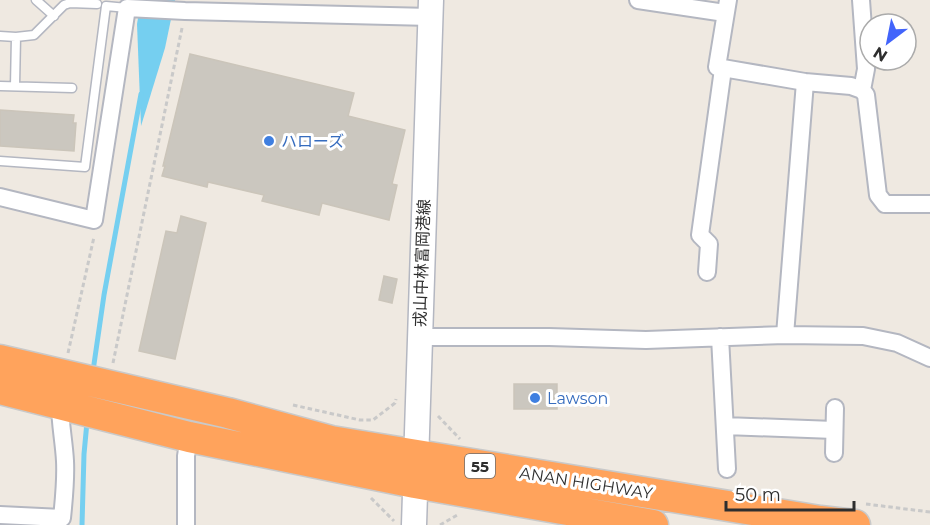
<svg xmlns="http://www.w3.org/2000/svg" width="930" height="525" font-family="Montserrat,'Noto Sans JP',sans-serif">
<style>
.water{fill:#75cff0}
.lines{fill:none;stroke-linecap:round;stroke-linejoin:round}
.stream{stroke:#75cff0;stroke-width:5}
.building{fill:#cbc7bf;stroke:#cbc5ba;stroke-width:1.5}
.lane-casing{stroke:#b4b7c1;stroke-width:11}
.street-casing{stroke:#b4b7c1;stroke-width:20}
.secondary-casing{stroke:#b4b7c1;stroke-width:27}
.highway-casing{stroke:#c9c9c9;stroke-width:33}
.path{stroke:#c9c9c9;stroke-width:3;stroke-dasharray:4.5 3;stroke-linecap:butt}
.lane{stroke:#fff;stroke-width:8}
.street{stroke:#fff;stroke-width:16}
.secondary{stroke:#fff;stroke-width:24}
.highway{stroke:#ffa35c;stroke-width:30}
.shop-dot{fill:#3f7fe0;stroke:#fff;stroke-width:2}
.labels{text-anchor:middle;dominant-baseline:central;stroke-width:6;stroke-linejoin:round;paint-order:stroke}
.shield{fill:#fff;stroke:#6d6d6d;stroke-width:1.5}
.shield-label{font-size:15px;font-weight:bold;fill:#2e2e2e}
.shop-label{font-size:16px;fill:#366cbe;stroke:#fff;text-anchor:start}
.street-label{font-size:16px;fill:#2e2e2e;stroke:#fff}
</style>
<rect width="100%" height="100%" fill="#efe9e1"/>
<path class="water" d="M141,0H175L165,48L141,126L137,24Z"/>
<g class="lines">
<path class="stream" d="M93,371L104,295L141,94
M82,525L84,454L87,422"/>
</g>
<path class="building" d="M190,54L354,93L348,116L405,130L392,184L397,185L389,220L322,203L319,215L262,201L264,195L208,182L207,187L162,176L165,166H163Z
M0,110L74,115L73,123H76L74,151L0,146Z
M181,216L206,223L175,359L139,351L166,231L177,233Z
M384,276L397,279L392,303L379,300Z
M514,384H557V409H514Z"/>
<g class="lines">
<g class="lane-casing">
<path id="lane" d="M36,0L54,16
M0,36L16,37
M0,86L72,88
M15,86L16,37L34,35L64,5L70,3L97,4
M0,161L85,167L106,6L127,8"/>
</g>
<g class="street-casing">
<path id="street" d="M638,0L725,13
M728,0L717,67L805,82L851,86L862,90L866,95L878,195L885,204H930
M861,0L866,69L862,90
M0,197L94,220L127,8L185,11L431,17
M707,272L709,244L700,235L723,69
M785,335L805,82
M420,337H549L646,340L785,335L863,336L897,343L930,358
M720,337L727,469
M725,426L834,430
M834,453L835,408
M0,515L62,518C64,499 66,480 65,461C64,442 60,423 60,404
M186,525V456L189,437"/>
</g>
<g class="secondary-casing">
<path id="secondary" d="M414,525L431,0"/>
</g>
<g class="highway-casing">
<path id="highway" d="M0,360L228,413L331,441L820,521L855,525
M0,389L189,437L415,483L653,525"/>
</g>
<path class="path" d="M68,353L94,237
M113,363L182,28
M293,405L360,420H373L395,403L396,399
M438,416L460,439
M371,498L394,521
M866,504L930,512
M440,525L459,514"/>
<use href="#lane" class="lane"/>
<use href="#street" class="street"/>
<use href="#secondary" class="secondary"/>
<use href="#highway" class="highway"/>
</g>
<g class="shop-dot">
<circle cx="269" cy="141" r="6"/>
<circle cx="535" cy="398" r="6"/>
</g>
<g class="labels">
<rect class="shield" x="465" y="454" width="30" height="24" rx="4.5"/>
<g class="shield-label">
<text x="480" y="466">55</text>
</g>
<g class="shop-label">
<text x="281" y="141">ハローズ</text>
<text x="547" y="398">Lawson</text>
</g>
<g class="street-label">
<text transform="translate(422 263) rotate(-88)">戎山中林富岡港線</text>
<text transform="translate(586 483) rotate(9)">ANAN HIGHWAY</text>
</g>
</g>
<g transform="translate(888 42) rotate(212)"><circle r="28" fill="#ffffff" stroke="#ababab" stroke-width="1.5"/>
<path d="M0-4.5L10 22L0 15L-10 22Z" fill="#4264fb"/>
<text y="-9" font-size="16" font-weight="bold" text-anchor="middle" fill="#2e2e2e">N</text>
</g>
<path d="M726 501v9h128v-9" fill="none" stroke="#2e2e2e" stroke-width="3"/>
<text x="735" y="501" font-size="18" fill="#2e2e2e" stroke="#ffffff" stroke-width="4.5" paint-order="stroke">50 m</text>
</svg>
